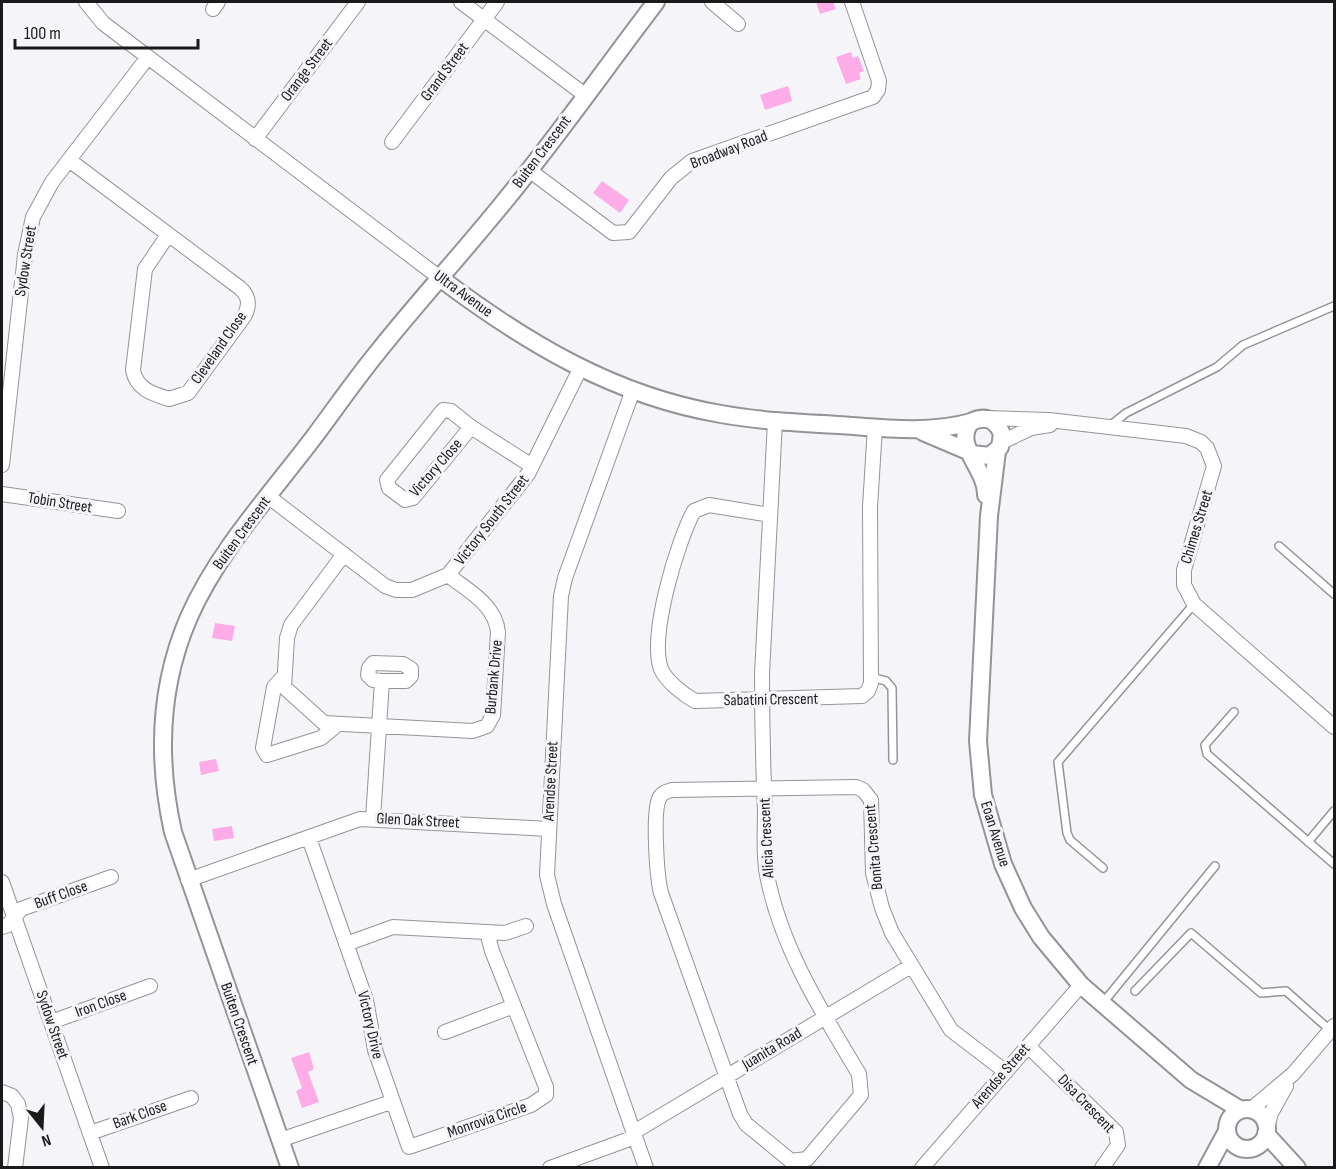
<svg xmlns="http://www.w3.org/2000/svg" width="1336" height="1169" font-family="'Sofia Sans Condensed',sans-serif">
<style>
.building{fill:#fdace8}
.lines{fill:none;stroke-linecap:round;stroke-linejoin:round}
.service-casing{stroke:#949498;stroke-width:10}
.minor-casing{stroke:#949498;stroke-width:16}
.tertiary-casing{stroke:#949498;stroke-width:20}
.service{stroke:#fff;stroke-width:7}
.minor{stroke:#fff;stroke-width:14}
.tertiary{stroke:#fff;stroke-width:16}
.labels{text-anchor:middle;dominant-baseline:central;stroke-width:6;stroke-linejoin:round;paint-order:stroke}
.street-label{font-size:16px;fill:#1a1a1b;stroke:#f5f5f9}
</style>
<rect width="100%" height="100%" fill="#f5f5f9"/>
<path class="building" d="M816,2H833L836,9L820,14Z
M851,52L853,58L858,56L864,71L859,73L861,79L846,84L836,57Z
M788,86L792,101L765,110L760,95Z
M602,181L629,200L620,213L593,193Z
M215,623L235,626L232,641L212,638Z
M216,759L219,771L201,775L199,762Z
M232,826L234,838L214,841L212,829Z
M309,1052L314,1069L308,1072L319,1102L302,1108L296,1091L302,1088L291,1058Z"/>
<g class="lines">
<g class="service-casing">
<path id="service" d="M1111,425L1126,413L1217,367L1243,345L1334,306
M1279,546L1334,594
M871,677L886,681L892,688L893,760
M1234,712L1205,745L1207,754L1334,864
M1308,842L1334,811
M1103,868L1070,840L1067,833L1058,762L1194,604
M1135,991L1191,933L1261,993L1286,991L1331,1031
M1102,1004L1215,866"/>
</g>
<g class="minor-casing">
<path id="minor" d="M86,2L103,23L440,278
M461,2L585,95
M712,2L738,24
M213,9L218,2
M255,139L358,2
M392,142L497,2
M69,160L240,288C249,296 250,304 245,315L188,393L169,399C153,394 136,389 133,370L145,269L168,235
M529,170L613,233L629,232L671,178L692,161L873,97L878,90L879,81L852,2
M633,390L565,578L561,596L547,875L554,904L646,1168
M443,410L451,411L471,427L413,498L405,500L389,488L387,480Z
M986,418L1049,420L1186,436L1201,442L1207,448L1214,466L1184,570V585L1194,604L1334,727
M775,421L762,674C762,720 763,766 765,811C765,832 763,855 767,875C781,948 822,1012 859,1074L861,1095L807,1159L791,1161L746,1124L740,1114L661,893C657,878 652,809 660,797C662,793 668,791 672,790L856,787L863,790L871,800L873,873L882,908L892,933L951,1030L1006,1072
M471,427L532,466
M1002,442L1031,428L1050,425
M2,465L25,255L33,217L52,182L148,57
M2,494L118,511
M269,497L385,586L396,590H412L448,575L528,474L580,369
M770,515L709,505L694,511C677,542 649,636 661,669C666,681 684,695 695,701L862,696L868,691L871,683L870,507L875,427
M344,554L291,625L287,638L284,687L324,723L473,731L487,726L493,715L498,632C495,604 468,591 448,575
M282,678L274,687L263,748L267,755L321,738L338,724
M373,819L382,681H406L411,676V669L403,664L373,663L369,668L368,675L373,680L382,681
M309,838L366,1000L375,1050L409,1147L531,1105L546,1095V1087L492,951L487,932
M188,880L360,819L549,829
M2,882L102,1168
M2,927L8,925L21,909L111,877
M346,944L393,927L505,933L526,926
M51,1022L150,986
M445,1032L514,1006
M1028,1046L1116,1132L1118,1145L1102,1168
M2,1092L12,1096L18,1104L21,1118L15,1168
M1250,1110L1293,1074L1334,1026
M1267,1128L1271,1113L1286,1086
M634,1132L911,966
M90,1133L191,1098
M280,1140L391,1102
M550,1168L635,1137
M922,1168L1081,985"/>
</g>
<g class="tertiary-casing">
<path id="tertiary" d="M440,278C525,342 614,396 721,414C760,421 800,423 839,425C882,428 929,434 971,422
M923,432L970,452
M997,451L989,516L978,741L983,795L1003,864L1023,908L1041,937L1081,985L1191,1080L1241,1110
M972,454L990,456L1000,447L1002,434C996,419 985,415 971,422C952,445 987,469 986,495
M1227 1129a20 20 0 1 1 40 0a20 20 0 1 1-40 0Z
M1266,1134L1297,1168
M290,1168L173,832C157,760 159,686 189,617C218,551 271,494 314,437C335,409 355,380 377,353C416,304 459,257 499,208C554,142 604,70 656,2
M1207,1168L1227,1131"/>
</g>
<use href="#service" class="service"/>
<use href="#minor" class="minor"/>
<use href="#tertiary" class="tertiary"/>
</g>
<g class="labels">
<g class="street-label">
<text transform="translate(307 70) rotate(-53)">Orange Street</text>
<text transform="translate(445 72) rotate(-53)">Grand Street</text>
<text transform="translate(729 150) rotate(-21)">Broadway Road</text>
<text transform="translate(542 152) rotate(-53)">Buiten Crescent</text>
<text transform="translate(26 261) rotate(-81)">Sydow Street</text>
<text transform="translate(463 294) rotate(36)">Ultra Avenue</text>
<text transform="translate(219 348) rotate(-55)">Cleveland Close</text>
<text transform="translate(436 468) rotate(-49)">Victory Close</text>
<text transform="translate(60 503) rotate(9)">Tobin Street</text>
<text transform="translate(492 520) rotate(-52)">Victory South Street</text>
<text transform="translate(1197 527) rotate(-73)">Chimes Street</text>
<text transform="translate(242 533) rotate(-54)">Buiten Crescent</text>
<text transform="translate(494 677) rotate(-85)">Burbank Drive</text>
<text transform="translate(771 700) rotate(-1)">Sabatini Crescent</text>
<text transform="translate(551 781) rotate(-87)">Arendse Street</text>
<text transform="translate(418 821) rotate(3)">Glen Oak Street</text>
<text transform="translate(995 834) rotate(73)">Eoan Avenue</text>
<text transform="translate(767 838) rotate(-93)">Alicia Crescent</text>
<text transform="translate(874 847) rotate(-95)">Bonita Crescent</text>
<text transform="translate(61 895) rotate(-20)">Buff Close</text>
<text transform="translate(101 1004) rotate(-20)">Iron Close</text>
<text transform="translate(239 1024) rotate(71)">Buiten Crescent</text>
<text transform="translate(52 1025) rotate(71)">Sydow Street</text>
<text transform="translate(370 1025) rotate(77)">Victory Drive</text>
<text transform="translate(772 1049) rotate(-31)">Juanita Road</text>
<text transform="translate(1001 1076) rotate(-49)">Arendse Street</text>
<text transform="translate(1086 1104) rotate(46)">Disa Crescent</text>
<text transform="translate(140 1115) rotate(-20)">Bark Close</text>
<text transform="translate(487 1120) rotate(-19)">Monrovia Circle</text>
</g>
</g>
<rect width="1336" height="1169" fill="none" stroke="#1a1a1b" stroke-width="6"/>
<g transform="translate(42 1127) rotate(162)" stroke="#f5f5f9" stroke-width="4.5" paint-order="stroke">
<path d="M0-4.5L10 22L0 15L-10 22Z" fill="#1a1a1b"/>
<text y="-9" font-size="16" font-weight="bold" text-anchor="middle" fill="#1a1a1b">N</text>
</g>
<path d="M15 39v9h183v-9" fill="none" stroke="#1a1a1b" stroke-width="3"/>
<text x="24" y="39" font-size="18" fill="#1a1a1b" stroke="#f5f5f9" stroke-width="4.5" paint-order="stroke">100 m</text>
</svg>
